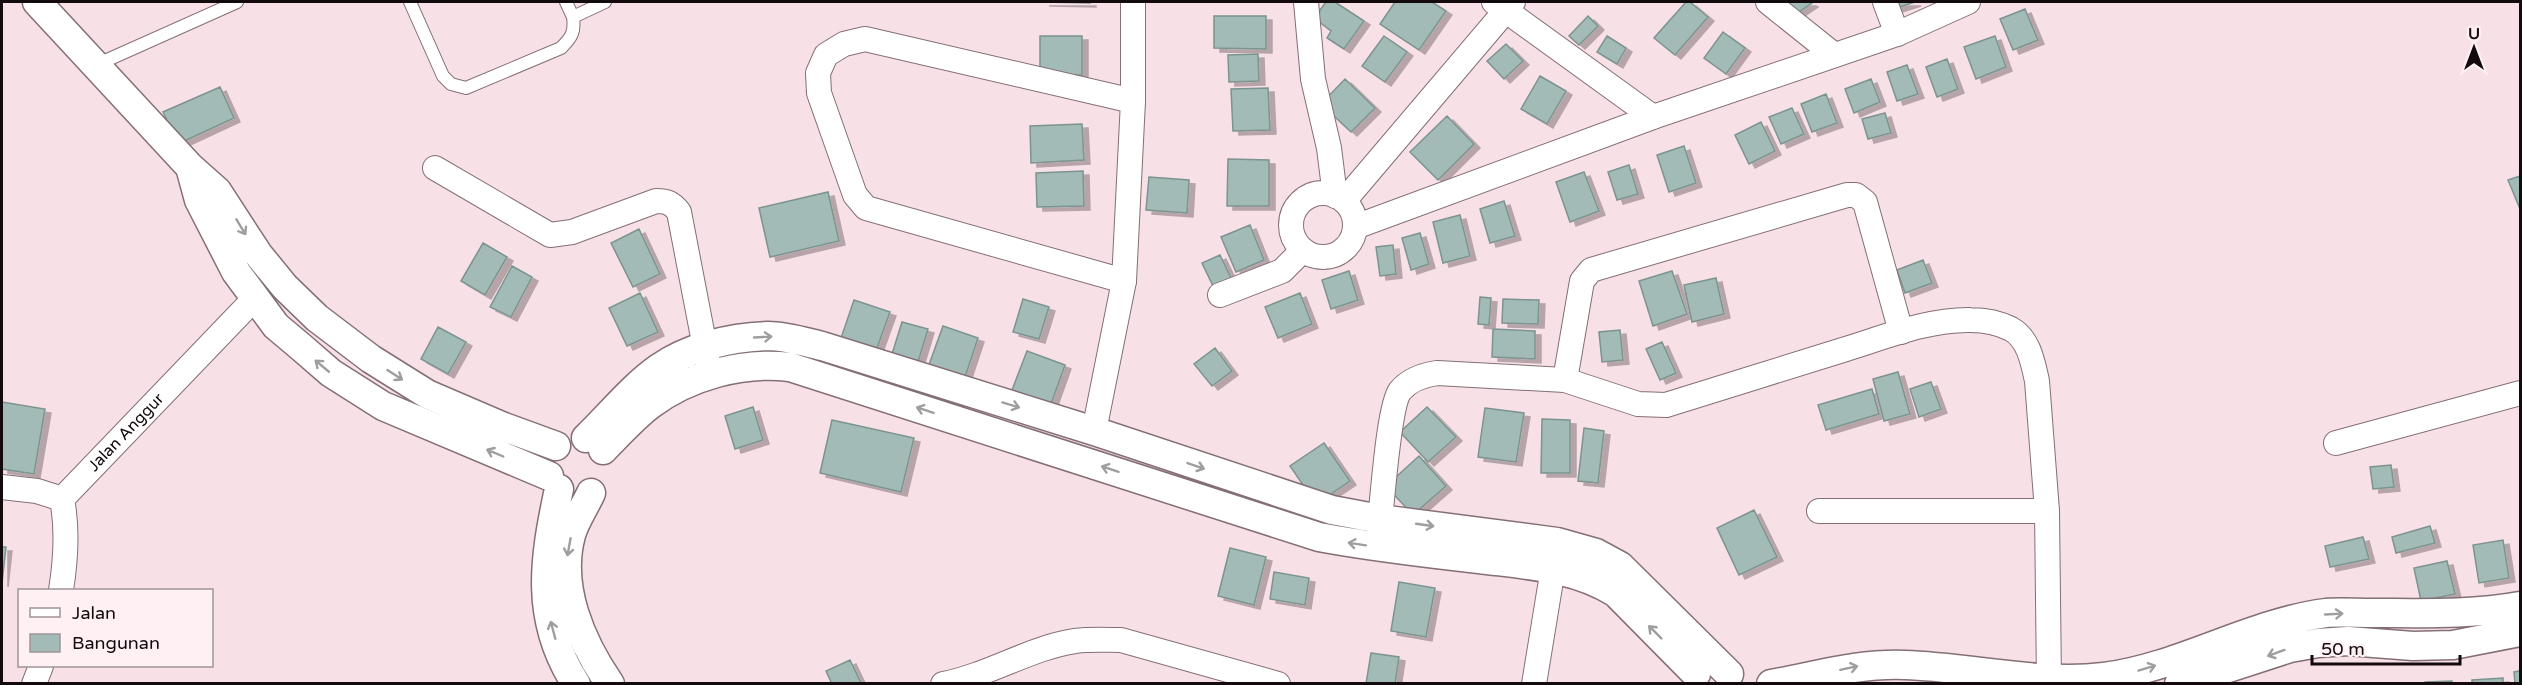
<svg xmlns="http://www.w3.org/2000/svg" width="2522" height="685" font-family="'Varela Round',sans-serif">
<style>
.building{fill:#a2bbb6;stroke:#7c9490;stroke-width:1.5;filter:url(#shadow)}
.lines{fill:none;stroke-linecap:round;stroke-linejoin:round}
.service-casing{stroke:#846f75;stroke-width:14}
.minor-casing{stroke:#846f75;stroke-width:26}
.tertiary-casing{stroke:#846f75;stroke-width:31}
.service{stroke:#fff;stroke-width:12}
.minor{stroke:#fff;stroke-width:24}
.tertiary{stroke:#fff;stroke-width:28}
.oneway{stroke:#a09d9e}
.labels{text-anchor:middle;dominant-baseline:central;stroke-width:4.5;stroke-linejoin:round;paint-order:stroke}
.street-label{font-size:16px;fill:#120a0d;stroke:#fff0f4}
</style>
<defs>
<filter id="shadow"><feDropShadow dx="6" dy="4" stdDeviation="0" flood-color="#0004"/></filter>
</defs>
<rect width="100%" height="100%" fill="#f8e0e7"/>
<path class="building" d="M1043,2H1090V3Z
M1326,2H1335L1364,21L1344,49L1327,38L1331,31L1318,21L1320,10Z
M1395,2H1432L1446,11L1419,50L1380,24Z
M1686,2H1690L1708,17L1675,55L1654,38Z
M1779,2H1810L1812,3L1790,18Z
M1890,2H1915L1893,9Z
M2025,9L2038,40L2013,50L2000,19Z
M1214,16H1266V49L1214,48Z
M1588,16L1598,26L1579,45L1569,36Z
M1723,32L1745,48L1726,74L1704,58Z
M1040,36H1082V75H1040Z
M1384,36L1407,52L1385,82L1362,66Z
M1607,36L1626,48L1617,64L1597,52Z
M1995,36L2006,67L1976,79L1964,47Z
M1506,44L1523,61L1504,79L1487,61Z
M1258,54L1259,81L1229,82L1228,55Z
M1947,59L1958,89L1937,97L1926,67Z
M1907,65L1918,94L1897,101L1887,72Z
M1540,76L1566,91L1547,124L1521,109Z
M1345,79L1375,108L1351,132L1321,104Z
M1871,79L1880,102L1854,113L1845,89Z
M220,87L234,118L178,144L163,112Z
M1268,88L1270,130L1233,131L1231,89Z
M1826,94L1837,123L1812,132L1801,104Z
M1792,108L1804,134L1781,144L1769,117Z
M1885,113L1891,133L1868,139L1862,119Z
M1447,116L1474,144L1438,180L1410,152Z
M1761,122L1775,151L1749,164L1735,135Z
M1082,124L1084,160L1031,163L1030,126Z
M1684,146L1696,183L1669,192L1657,155Z
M1228,159L1269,160V206H1227Z
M1629,165L1638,194L1617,200L1608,172Z
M1083,171L1084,206L1037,207L1036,173Z
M1584,172L1599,211L1570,222L1556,182Z
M2520,176V209L2508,180Z
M1149,177L1189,180L1187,213L1146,210Z
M828,192L839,241L770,257L759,208Z
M1504,201L1515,236L1490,243L1480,209Z
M1460,215L1470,256L1443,263L1433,222Z
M1250,225L1264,260L1236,272L1221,237Z
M639,229L660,274L633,287L611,243Z
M1420,233L1429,264L1411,270L1402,238Z
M483,243L507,257L485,295L461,281Z
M1393,245L1396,274L1380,276L1376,247Z
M1220,255L1231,278L1213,286L1202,263Z
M1923,260L1932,283L1905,293L1897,270Z
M512,266L532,277L511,317L490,307Z
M1349,271L1358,300L1331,309L1322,280Z
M1672,271L1687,314L1653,326L1639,281Z
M1716,278L1724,314L1692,322L1684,285Z
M640,293L658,332L627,346L609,308Z
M1300,293L1312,324L1278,338L1265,307Z
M1480,297L1491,298L1489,325L1478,324Z
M1023,299L1049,307L1039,339L1013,332Z
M1503,299L1539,300L1538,324L1502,323Z
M854,300L890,312L873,359L838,347Z
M902,322L928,329L918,362L892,354Z
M943,326L978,338L962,386L926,373Z
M438,327L466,342L448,374L421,359Z
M1493,329L1535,331V359L1492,357Z
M1620,330L1623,360L1602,362L1599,332Z
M1662,342L1676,373L1660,380L1646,349Z
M1215,348L1232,371L1212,386L1194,364Z
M1027,351L1065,365L1051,404L1012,390Z
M1898,372L1910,414L1884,421L1873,379Z
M1931,382L1941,409L1919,417L1910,389Z
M1872,389L1879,414L1826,430L1818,405Z
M2,402L45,409L34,474L2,469Z
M753,407L763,440L735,449L725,416Z
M1427,407L1456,437L1428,462L1400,432Z
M1485,408L1524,413L1516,462L1478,457Z
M1542,419L1570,420V473H1541Z
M832,420L914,438L901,492L820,473Z
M1584,428L1604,431L1598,483L1578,481Z
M1324,443L1350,481L1316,504L1290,466Z
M1419,456L1446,486L1413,515L1386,486Z
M2391,465L2394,487L2373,489L2370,467Z
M1754,510L1777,557L1739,575L1717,528Z
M2430,526L2435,543L2396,553L2392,537Z
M2363,537L2369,559L2330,567L2325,546Z
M2503,540L2509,578L2479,583L2473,545Z
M2,547H6L2,583Z
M1230,548L1266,557L1254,605L1218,596Z
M2447,561L2455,594L2421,601L2414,568Z
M1274,572L1309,578L1305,605L1270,599Z
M1399,582L1435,588L1426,637L1391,631Z
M1371,653L1399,657L1395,684H1366Z
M850,660L861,683L832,684L826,671Z
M2520,671V684H2515L2514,672Z
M2503,678V684H2472V680Z
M2452,681V684H2425V682Z"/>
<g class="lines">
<g class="service-casing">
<path id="service" d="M410,2L443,76L451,84L466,88L561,48C572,37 575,32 573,17
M566,2L573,17L605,2
M96,65L237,2"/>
</g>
<g class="minor-casing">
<g id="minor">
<path d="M1306,2L1313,79L1329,148L1335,196"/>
<path d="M1494,2L1653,117"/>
<path d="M1768,2L1833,54"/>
<path d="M1885,2L1897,34"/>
<path d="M435,168L550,235L572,232L656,201C667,201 672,203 679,212L708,363"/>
<circle cx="1323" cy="225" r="32"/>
<path d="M1344,201L1513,2"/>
<path d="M1355,227L1653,117L1897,34L1968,2"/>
<path d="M1124,281L866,208L855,195L819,93L818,73L826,55L844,44L865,39L1133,101"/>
<path d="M1220,295L1282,271L1303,250"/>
<path d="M1565,380L1582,281L1591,270L1847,195H1856L1865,202L1901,332"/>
<path d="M1094,431L1124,281L1133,101V2"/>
<path d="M2336,443L2520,393"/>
<path d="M2,487L37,491L62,499"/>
<path d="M1819,511H2047"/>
<path d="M1380,519C1383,494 1389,406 1400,391C1410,379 1423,375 1437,373L1565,380L1638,404L1666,405C1726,386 1786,368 1846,349C1885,337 1929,319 1971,320C1984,320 1999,323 2011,329C2029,339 2033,363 2037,381L2047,511L2049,684"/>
<path id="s1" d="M61,590C66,559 68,530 62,499L255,298"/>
<path d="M34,684L41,666"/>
<path d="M943,684C987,676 1032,647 1075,641C1090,639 1106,640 1121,640L1278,684"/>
<path d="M1534,684L1556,550"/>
</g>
</g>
<g class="tertiary-casing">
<path id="tertiary" d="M37,2L190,167L217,191L258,254L285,287L317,318L371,359L427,394L504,427L556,446
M190,167L199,200L236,272L276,326L301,347L331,373L383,406L549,476
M586,438C610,415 632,387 659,368C689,347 731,337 768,336C786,336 805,342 822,346L1094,431L1332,510L1380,519L1557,542L1596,553L1620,566L1729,674
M603,450C618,435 633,418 650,405C688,376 743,361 790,367L1319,537C1372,547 1425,553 1479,559C1526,565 1575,567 1616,593L1696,674
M559,489C544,559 534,619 576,684
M591,493C585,506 575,521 571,535C557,587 581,642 610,684
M1771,684C1816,676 1859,663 1905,665C1971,667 2038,685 2104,677C2181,667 2249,623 2326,613C2341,612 2357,613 2371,613C2422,613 2471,615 2520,606
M2179,684L2290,648L2318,643L2348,641L2413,646L2453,645L2520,632"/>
</g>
<use href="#service" class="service"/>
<use href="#minor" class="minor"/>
<use href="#tertiary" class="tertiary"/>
</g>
<defs><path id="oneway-shaft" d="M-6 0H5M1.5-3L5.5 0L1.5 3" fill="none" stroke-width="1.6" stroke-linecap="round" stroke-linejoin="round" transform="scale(1.5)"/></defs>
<g class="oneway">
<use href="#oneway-shaft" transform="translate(241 227) rotate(59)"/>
<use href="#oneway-shaft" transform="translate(763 337) rotate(-3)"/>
<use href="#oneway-shaft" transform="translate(322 366) rotate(-140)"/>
<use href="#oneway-shaft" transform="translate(395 375) rotate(33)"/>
<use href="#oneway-shaft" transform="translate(1011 405) rotate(17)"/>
<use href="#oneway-shaft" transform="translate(925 410) rotate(-162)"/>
<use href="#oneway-shaft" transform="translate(495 453) rotate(-157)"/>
<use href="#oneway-shaft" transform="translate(1196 466) rotate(19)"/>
<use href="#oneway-shaft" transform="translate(1110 469) rotate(-162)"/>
<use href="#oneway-shaft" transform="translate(1425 525) rotate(8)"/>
<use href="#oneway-shaft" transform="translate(1357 544) rotate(-171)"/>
<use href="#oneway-shaft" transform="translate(569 547) rotate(100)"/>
<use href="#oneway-shaft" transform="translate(2334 614) rotate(-3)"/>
<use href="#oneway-shaft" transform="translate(553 630) rotate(-105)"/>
<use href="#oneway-shaft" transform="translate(1655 632) rotate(-135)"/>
<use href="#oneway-shaft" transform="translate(2276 653) rotate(160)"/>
<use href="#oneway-shaft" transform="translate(1849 668) rotate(-12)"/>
<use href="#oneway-shaft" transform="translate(2147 668) rotate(-17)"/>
</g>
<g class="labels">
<g class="street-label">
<text stroke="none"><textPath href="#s1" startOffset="184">Jalan Anggur</textPath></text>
</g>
</g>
<rect width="2522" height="685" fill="none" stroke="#120a0d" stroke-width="6"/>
<rect x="18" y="589" width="195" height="78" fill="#fff0f4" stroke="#a09498" stroke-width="1.5"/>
<rect x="30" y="608" width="30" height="9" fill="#ffffff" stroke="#a09498" stroke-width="1.5"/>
<text x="72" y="619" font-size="18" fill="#120a0d">Jalan</text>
<rect x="30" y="634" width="30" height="18" fill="#a2bbb6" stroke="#a09498" stroke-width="1.5"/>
<text x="72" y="649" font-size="18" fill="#120a0d">Bangunan</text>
<g transform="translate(2474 48)" stroke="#fff0f4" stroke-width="4.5" paint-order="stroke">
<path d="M0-4.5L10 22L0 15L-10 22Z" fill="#120a0d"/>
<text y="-9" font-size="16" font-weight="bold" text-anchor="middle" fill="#120a0d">U</text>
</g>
<path d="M2312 655v9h148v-9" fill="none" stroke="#120a0d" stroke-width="3"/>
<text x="2321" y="655" font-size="18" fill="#120a0d" stroke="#fff0f4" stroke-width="4.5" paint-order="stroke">50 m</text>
</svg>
